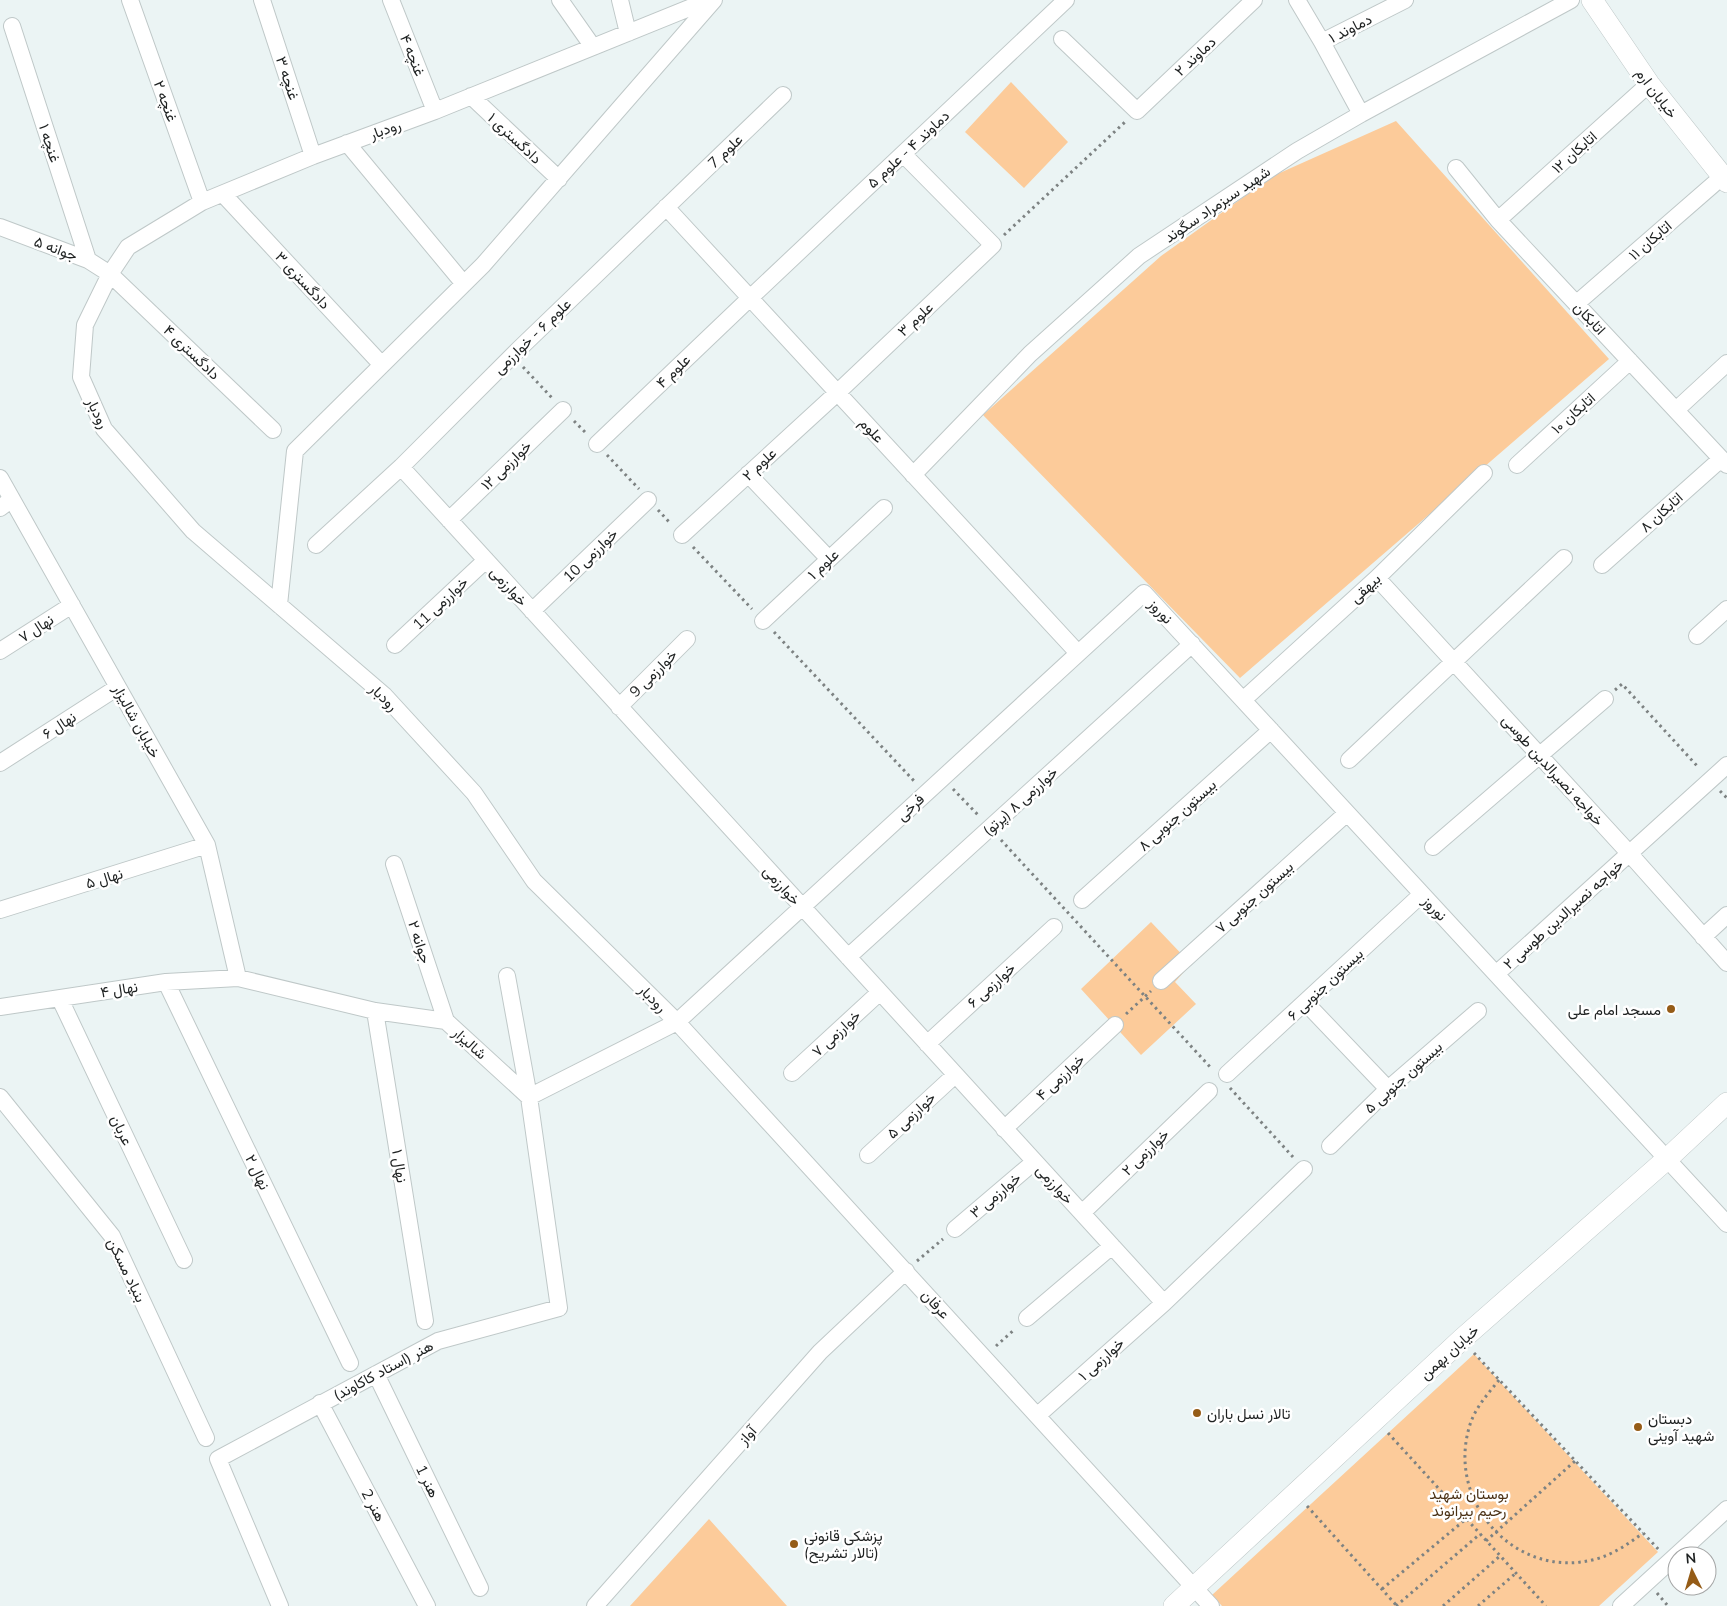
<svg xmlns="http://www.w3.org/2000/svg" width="1727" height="1606" font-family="Mulish,Vazirmatn,sans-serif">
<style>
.green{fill:#fccb9a}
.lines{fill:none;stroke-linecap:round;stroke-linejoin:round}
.minor-casing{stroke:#bfc8c8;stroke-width:18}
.tertiary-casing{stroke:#bfc8c8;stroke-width:22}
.path{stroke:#7d8282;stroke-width:3;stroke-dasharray:2.5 4;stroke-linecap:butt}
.minor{stroke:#fff;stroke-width:16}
.tertiary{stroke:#fff;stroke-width:21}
.poi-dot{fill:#955c17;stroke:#fff;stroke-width:2}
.labels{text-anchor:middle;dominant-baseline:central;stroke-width:5;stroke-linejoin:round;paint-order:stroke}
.street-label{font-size:15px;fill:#1e2121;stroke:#fff}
.poi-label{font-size:15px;fill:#1e2121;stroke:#fff;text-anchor:start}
.park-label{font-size:15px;fill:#4c3216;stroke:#fff}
</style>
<rect width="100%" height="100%" fill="#ebf4f4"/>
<path class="green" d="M1011,82L1068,142L1024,188L965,132Z
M1396,121L1609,359L1240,678L983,415L1161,256L1273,176Z
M1151,922L1191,964L1175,982L1196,1004L1141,1055L1081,989Z
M1474,1354L1658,1552L1599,1606H1222L1212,1595Z
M709,1519L787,1606H630Z"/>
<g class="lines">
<g class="minor-casing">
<path id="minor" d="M130,0L202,202
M262,0L313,156
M391,0L435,111
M560,0L593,47
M620,0L628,33
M709,0L435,111L313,156L202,202L184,213L128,247L110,274L85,325L81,377L104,429L193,531L384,695L474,793L534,881L677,1022L1211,1606
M1297,0L1322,42L1361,114
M12,26L88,260
M1062,39L1137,111L1254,0
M1322,42L1405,0
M471,96L559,179
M347,143L464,284
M1456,168L1498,220L1727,465
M223,194L382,365
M666,207L1078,653
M1498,220L1649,84
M0,227L88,260L110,274L273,430
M1577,303L1723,176
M1676,410L1727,363
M597,444L750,298L1066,0
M1517,465L1630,361
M401,467L1164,1303
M748,474L829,559
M913,475L1030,354L1139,256L1297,151L1361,114L1571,0
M0,478L207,845L238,978
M0,508L12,499
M449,520L563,410
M682,535L837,393L993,245L903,154
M316,545L401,467L519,349L783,95
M1602,565L1721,459
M1377,578L1629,853L1727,963
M279,605L295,451L483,265L714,0
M532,611L648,500
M763,621L884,508
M1697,636L1727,609
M395,645L486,560
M0,651L72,605
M1243,700L1377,578L1484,473
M619,707L687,639
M1349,760L1564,558
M0,763L118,687
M1433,847L1605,699
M394,864L446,1021
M1082,900L1271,730
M0,910L207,845
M1703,937L1727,915
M848,957L1192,644
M1496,974L1727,765
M1161,981L1347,813
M166,982L350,1363
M60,999L184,1260
M1305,1002L1388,1089
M0,1007L166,982L238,978L375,1011L446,1021L529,1097L677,1022L1144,593L1727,1224
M375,1011L425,1321
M927,1044L1054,927
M792,1073L880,992
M1227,1074L1422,894
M0,1097L112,1236L206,1438
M1004,1129L1115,1025
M1330,1146L1388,1089L1478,1011
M868,1155L955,1075
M1082,1213L1209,1091
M955,1229L1034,1162
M1027,1318L1112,1246
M376,1374L480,1588
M320,1403L427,1606
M1038,1415L1164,1303L1304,1169
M280,1606L218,1459L438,1341L559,1308L529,1097L507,976
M595,1606L820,1352L906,1271
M1621,1606L1727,1509"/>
</g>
<g class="tertiary-casing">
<path id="tertiary" d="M1592,0L1649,84L1727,182
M1174,1606L1461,1340L1667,1159L1727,1103"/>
</g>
<path class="path" d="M1004,235L1125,122
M523,367L553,399
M574,421L586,433
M607,455L639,489
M658,510L671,524
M693,547L752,609
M774,632L915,782
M1615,690L1622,684L1699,768
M953,789L980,817
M1720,791L1727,798
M1001,840L1212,1069
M1126,1014L1151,991
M1230,1088L1293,1157
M917,1261L943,1239
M996,1346L1015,1329
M1474,1353L1660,1551
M1499,1380C1487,1395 1474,1409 1469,1428C1447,1505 1518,1581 1596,1559C1614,1554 1628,1544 1643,1533
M1388,1433L1546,1606
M1307,1506L1397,1606
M1486,1541L1575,1461
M1382,1589L1466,1519
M1657,1593L1668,1606
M1396,1606L1480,1534
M1443,1606L1500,1556
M1478,1606L1516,1573"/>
<use href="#minor" class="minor"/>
<use href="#tertiary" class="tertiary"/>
</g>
<g class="poi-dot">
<circle cx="1671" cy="1009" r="5"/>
<circle cx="1197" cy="1413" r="5"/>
<circle cx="1638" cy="1427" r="5"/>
<circle cx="794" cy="1544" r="5"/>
</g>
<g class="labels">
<g class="street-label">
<text transform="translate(1350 28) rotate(-27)">دماوند ۱</text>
<text transform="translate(413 55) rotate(68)">غنچه ۴</text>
<text transform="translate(1195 56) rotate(-43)">دماوند ۲</text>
<text transform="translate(288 78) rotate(72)">غنچه ۳</text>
<text transform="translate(1657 93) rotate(53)">خیابان ارم</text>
<text transform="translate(166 101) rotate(70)">غنچه ۲</text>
<text transform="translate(385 129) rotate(-20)">رودبار</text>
<text transform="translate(515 138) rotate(43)">دادگستری ۱</text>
<text transform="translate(50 143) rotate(72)">غنچه ۱</text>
<text transform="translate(908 149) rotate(-43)">دماوند ۴ - علوم ۵</text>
<text transform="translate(725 151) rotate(-44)">علوم 7</text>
<text transform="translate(1574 152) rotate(-42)">اتابکان ۱۲</text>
<text transform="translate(1217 204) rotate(-34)">شهید سبزمراد سگوند</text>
<text transform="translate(1650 240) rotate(-41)">اتابکان ۱۱</text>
<text transform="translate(56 248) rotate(20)">جوانه ۵</text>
<text transform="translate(303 280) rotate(47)">دادگستری ۳</text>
<text transform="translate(1590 318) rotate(47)">اتابکان</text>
<text transform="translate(915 319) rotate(-43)">علوم ۳</text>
<text transform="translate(532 336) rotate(-44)">علوم ۶ - خوارزمی</text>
<text transform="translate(192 352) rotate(44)">دادگستری ۴</text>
<text transform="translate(673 371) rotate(-44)">علوم ۴</text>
<text transform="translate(98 413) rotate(64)">رودبار</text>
<text transform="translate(1573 413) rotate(-42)">اتابکان ۱۰</text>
<text transform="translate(872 430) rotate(47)">علوم</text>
<text transform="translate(759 464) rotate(-43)">علوم ۲</text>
<text transform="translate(506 465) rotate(-44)">خوارزمی ۱۲</text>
<text transform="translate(1661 512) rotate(-42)">اتابکان ۸</text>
<text transform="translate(590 555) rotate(-44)">خوارزمی 10</text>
<text transform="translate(823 564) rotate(-43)">علوم ۱</text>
<text transform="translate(509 586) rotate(48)">خوارزمی</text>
<text transform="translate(1365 588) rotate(-43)">بیهقی</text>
<text transform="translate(440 603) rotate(-43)">خوارزمی 11</text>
<text transform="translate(1161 611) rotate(47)">نوروز</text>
<text transform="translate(36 628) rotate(-33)">نهال ۷</text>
<text transform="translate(653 673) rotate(-45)">خوارزمی 9</text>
<text transform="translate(384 697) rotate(44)">رودبار</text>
<text transform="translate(137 721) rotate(61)">خیابان شالیزار</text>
<text transform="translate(59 725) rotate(-33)">نهال ۶</text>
<text transform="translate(1553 770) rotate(48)">خواجه نصیرالدین طوسی</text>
<text transform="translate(1020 801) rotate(-42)">خوارزمی ۸ (پرتو)</text>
<text transform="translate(910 807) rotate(-43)">فرخی</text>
<text transform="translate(1177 815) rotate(-42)">بیستون جنوبی ۸</text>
<text transform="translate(104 878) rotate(-17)">نهال ۵</text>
<text transform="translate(782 885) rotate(48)">خوارزمی</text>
<text transform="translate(1254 897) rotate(-42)">بیستون جنوبی ۷</text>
<text transform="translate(1435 908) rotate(47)">نوروز</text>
<text transform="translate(1563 914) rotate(-42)">خواجه نصیرالدین طوسی ۲</text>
<text transform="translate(420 942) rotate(72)">جوانه ۲</text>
<text transform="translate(1325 984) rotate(-43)">بیستون جنوبی ۶</text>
<text transform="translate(991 985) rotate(-42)">خوارزمی ۶</text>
<text transform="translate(119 989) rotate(-9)">نهال ۴</text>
<text transform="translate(653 998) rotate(45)">رودبار</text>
<text transform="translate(836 1033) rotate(-43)">خوارزمی ۷</text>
<text transform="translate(470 1043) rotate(42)">شالیزار</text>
<text transform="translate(1060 1077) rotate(-43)">خوارزمی ۴</text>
<text transform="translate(1403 1077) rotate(-42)">بیستون جنوبی ۵</text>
<text transform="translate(911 1115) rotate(-43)">خوارزمی ۵</text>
<text transform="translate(122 1130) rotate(65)">عربان</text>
<text transform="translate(1145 1152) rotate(-44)">خوارزمی ۲</text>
<text transform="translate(400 1166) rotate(81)">نهال ۱</text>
<text transform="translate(258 1172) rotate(64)">نهال ۲</text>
<text transform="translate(1055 1184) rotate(48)">خوارزمی</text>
<text transform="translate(995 1195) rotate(-40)">خوارزمی ۳</text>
<text transform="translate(127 1270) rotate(64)">بنیاد مسکن</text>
<text transform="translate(936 1304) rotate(47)">عرفان</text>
<text transform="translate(1449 1352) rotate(-42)">خیابان بهمن</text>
<text transform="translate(1101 1359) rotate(-42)">خوارزمی ۱</text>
<text transform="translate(383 1370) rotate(-28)">هنر (استاد کاکاوند)</text>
<text transform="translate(747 1435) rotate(-48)">آواز</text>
<text transform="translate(428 1481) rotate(64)">هنر 1</text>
<text transform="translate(374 1505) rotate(62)">هنر 2</text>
</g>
<g class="poi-label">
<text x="1661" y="1009" text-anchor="end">مسجد امام علی</text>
<text x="1207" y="1413">تالار نسل باران</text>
<text x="1648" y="1418">دبستان<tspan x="1648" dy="17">شهید آوینی</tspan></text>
<text x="804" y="1535">پزشکی قانونی<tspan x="804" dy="17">(تالار تشریح)</tspan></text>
</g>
<g class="park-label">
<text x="1469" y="1493">بوستان شهید<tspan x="1469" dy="17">رحیم بیرانوند</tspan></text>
</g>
</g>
<g transform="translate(1692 1571) rotate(355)"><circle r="24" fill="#ffffff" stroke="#a5a6a6"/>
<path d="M0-4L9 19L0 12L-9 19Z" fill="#955c17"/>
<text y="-8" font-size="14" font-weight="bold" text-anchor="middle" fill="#1e2121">N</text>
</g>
</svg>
